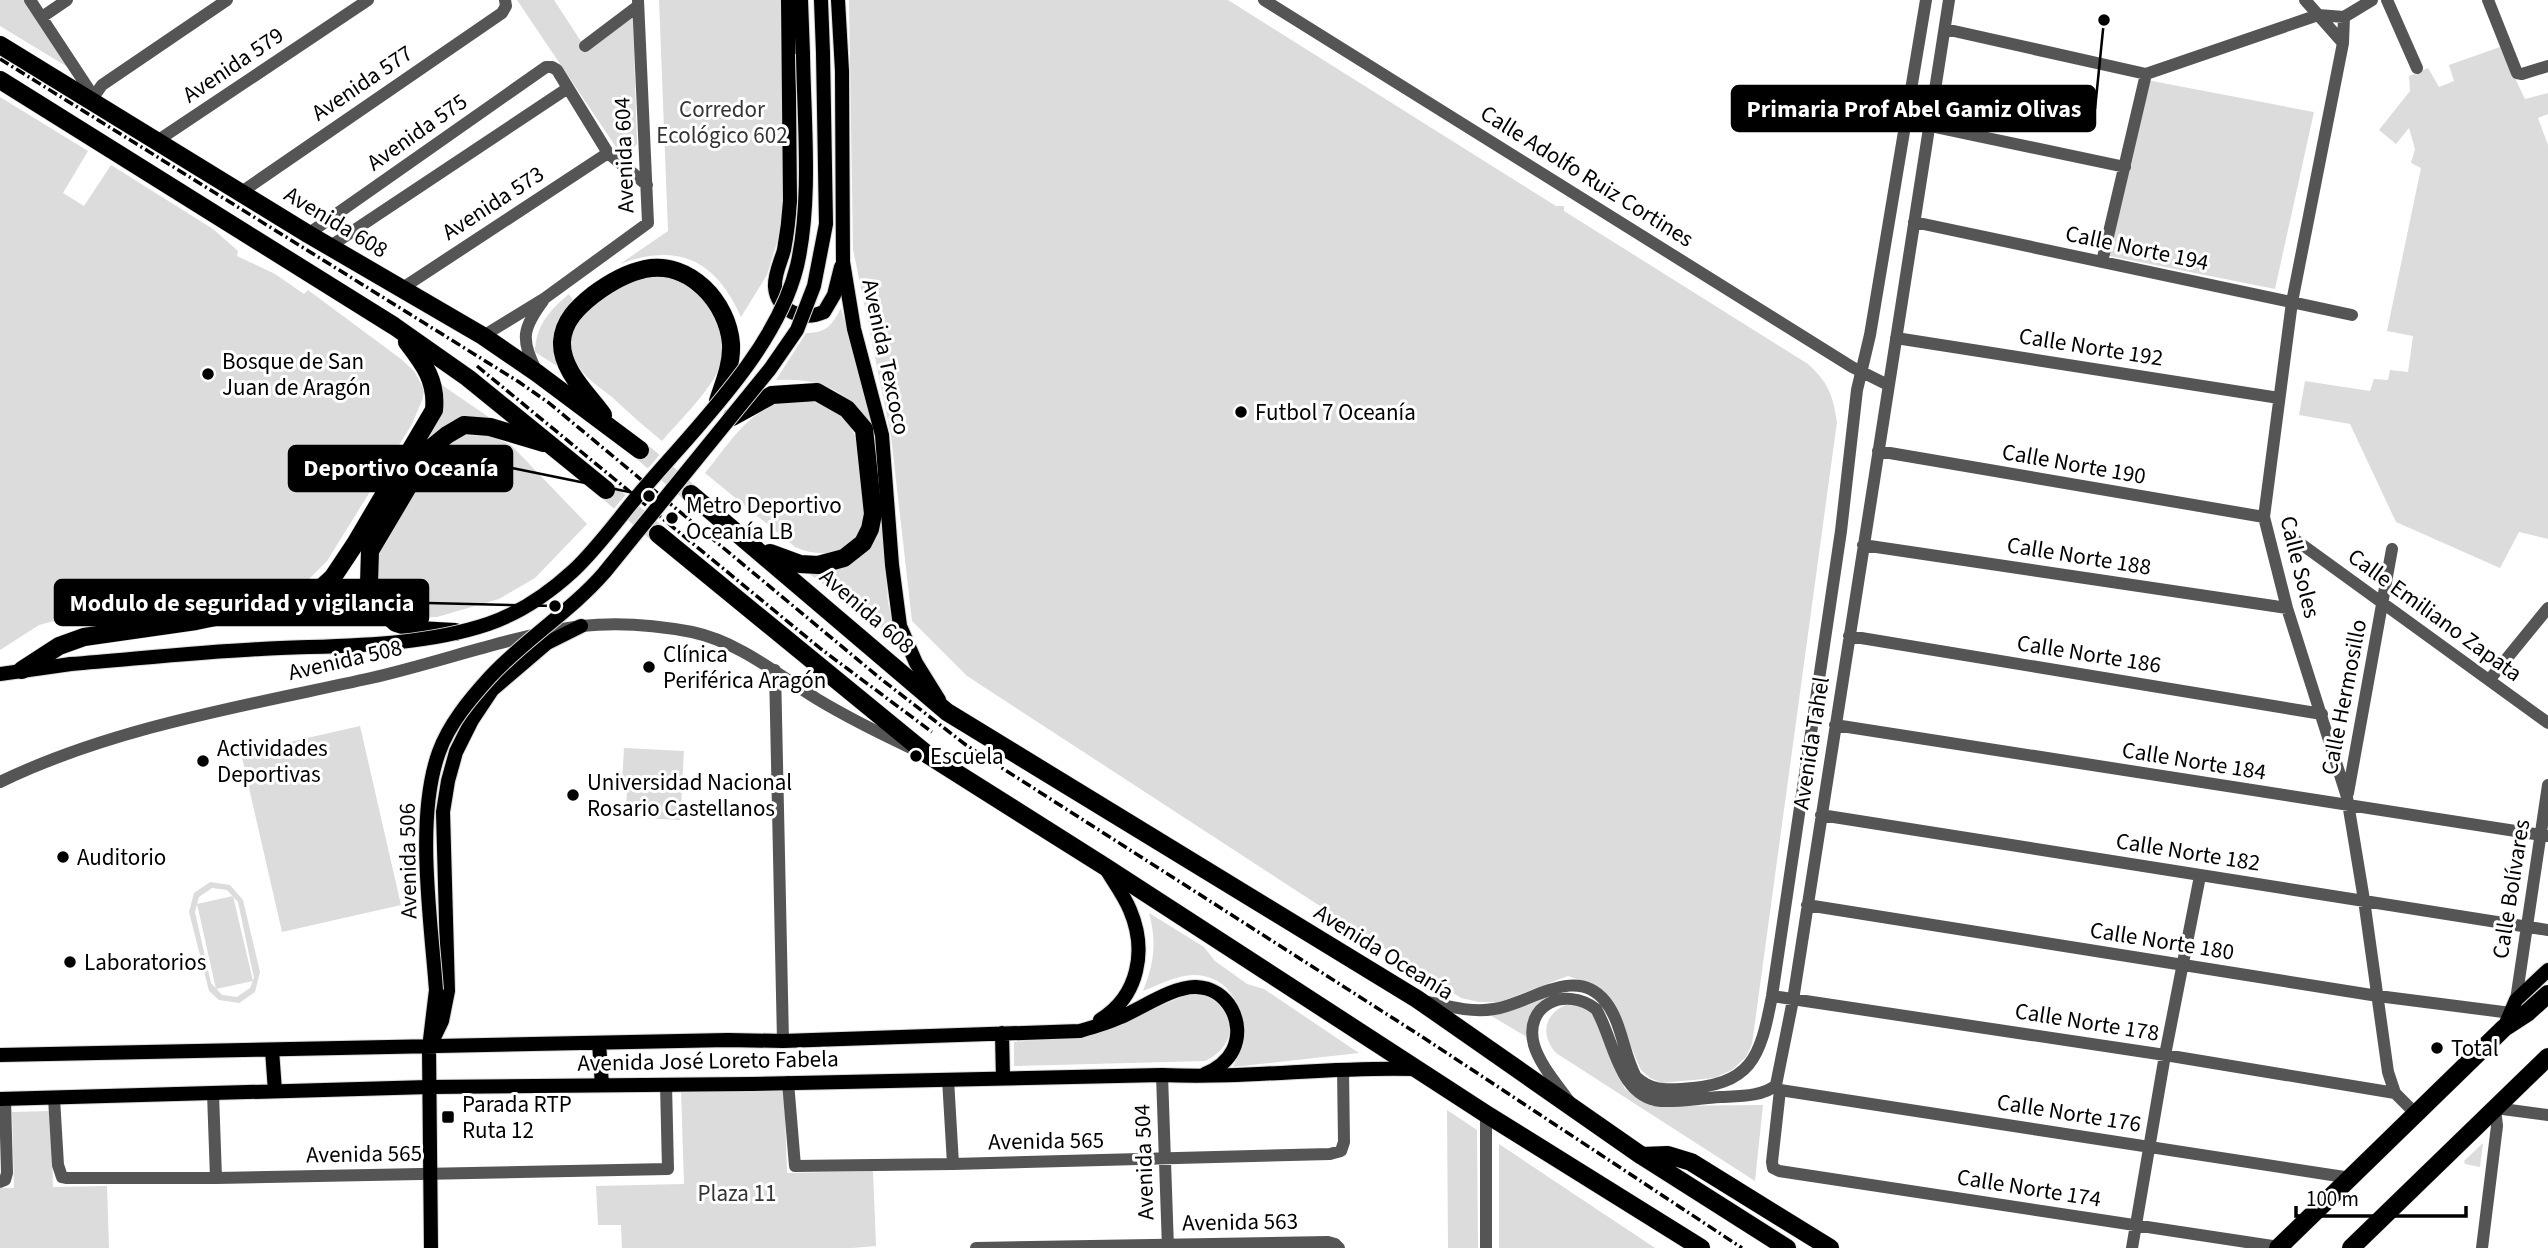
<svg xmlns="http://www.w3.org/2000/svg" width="2548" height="1248" font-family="'Source Sans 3',sans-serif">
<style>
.green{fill:#dcdcdc;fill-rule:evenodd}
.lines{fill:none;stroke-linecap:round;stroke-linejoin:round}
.highway-tunnel{stroke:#d9d9d9;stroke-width:18;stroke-dasharray:18 9;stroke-linecap:butt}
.major-casing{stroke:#dbdbdb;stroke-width:16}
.highway-casing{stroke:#dbdbdb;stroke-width:19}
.minor{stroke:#555;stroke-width:12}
.major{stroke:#000;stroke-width:14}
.highway{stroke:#000;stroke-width:18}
.rail{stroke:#000;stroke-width:3.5;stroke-dasharray:10 3.5 2 3.5;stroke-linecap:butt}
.major-bridge-casing{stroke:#dbdbdb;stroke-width:16;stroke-linecap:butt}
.major-bridge{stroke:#000;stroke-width:14}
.poi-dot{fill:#000;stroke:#fff;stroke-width:2.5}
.labels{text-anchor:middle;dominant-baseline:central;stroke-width:6;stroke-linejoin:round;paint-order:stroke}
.street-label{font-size:23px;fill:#000;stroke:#fff}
.park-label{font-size:23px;fill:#333;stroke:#fff}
.poi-label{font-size:23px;fill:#000;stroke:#fff;text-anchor:start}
.leader{fill:none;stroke:#000;stroke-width:2.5}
.callout-dot{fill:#000;stroke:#fff;stroke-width:2.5}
.callout{fill:#000;stroke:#000;stroke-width:2.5}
.callout-label{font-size:24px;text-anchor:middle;font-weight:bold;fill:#fff}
</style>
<rect width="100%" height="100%" fill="#fff"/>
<path class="green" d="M0,0H24L71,69L0,26Z
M517,0H554L586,49L633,16L637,144L630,151L620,153Z
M659,0H780L783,203L781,229L767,275L741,317C716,260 678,242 620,264L668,231Z
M849,0H1228L1556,206H1564V211L1808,364C1829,383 1833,396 1837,422L1752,1044L1746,1057L1732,1070L1714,1078L1662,1083L1650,1078L1641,1070L1614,1007L1597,986L1568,976L1500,1002H1479L1461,998L967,676L912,621L891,436L853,249Z
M2500,47L2525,99L2548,93V114L2538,118L2548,145V539L2519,532L2500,568L2396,522L2350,424L2299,415L2305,381L2370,391L2374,379L2388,380L2390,370L2408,372L2413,336L2387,331L2421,168L2411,163L2415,149L2409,128L2396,144L2379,130L2410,91L2409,76L2428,68L2439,87L2454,81L2449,65Z
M2147,80L2314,112L2275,289L2105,255Z
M0,97L88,151L63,193L84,206L111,165L213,229L238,251L237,256L275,274L304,294L308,290L401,359L414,371L424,389L423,398L412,424L327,561L307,581L168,616L135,608L100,609L39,625L0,650Z
M658,275C671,278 682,282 693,289C718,306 730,345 717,373C705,396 679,421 662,441C645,427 629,413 613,398C602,389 588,380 580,369C562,347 574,318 594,303C613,289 634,277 658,275Z
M569,294L573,300C559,320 553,343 557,366L535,352C536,325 549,311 569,294Z
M841,308L875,433C849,392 825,377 776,380L806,333C827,333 832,325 841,308Z
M439,383L490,418H468L425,444L437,419Z
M798,399C814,401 830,405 842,417C859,433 861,455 862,477C863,487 865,499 865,509C862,550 829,562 795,547L705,473C732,440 751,404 798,399Z
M461,435L491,436L511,445L587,524L535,578L499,599L437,617H412L390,605L379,584L376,556L439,449Z
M881,501L888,603L896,639L807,572H827L844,565Z
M360,726L401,905L282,932L241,753Z
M624,748L684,751L682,786L622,783Z
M627,788L682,791L680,820L626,817Z
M210,882L230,885L243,900L260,972L255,992L239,1003L219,1000L209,991L189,912L194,893ZM212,888L227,890L238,902L254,978L250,988L237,997L222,995L211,983L195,912L199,897Z
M233,896L253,981L216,989L197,904Z
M1149,913L1204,947L1215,961L1247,984L1264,989L1359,1053L1233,1067C1252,1033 1242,976 1194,975C1176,975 1159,985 1143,991C1154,964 1157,942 1149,913Z
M1199,994C1237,1005 1241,1044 1205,1061L1014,1066V1042L1083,1037L1187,995Z
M1550,995L1540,1004L1530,1039L1488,1014Z
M1566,1005L1583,1006L1597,1017L1625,1089L1652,1106L1763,1105L1755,1181L1556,1053C1540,1035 1544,1014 1566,1005Z
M784,1088L787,1173L873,1171L876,1246L852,1248H622L621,1225H598L596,1186L684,1184L681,1091Z
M1447,1110L1477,1130L1478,1248H1448Z
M51,1111L53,1187L107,1186L109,1248H0V1188H14L12,1112Z
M2483,1143L2480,1167L2465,1164L2464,1161Z
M1499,1144L1655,1248H1499Z"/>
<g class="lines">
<path class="highway-tunnel" d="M640,450L691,494
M606,490L658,534"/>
<g class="major-casing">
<path id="major" d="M788,0L790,201C789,217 787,234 784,250C781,261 774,275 775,287C777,312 803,321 824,312L834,295L841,267
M801,0L803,54
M821,0L823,53
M838,0L842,71L843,262L854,329L882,435L892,565L900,626L916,663L939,700
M0,674L71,664
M1100,1020C1139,996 1147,950 1130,910C1124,895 1113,881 1105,867
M2504,1028L2516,1000L2548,970
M1002,1033L1003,1078
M599,1043L602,1085
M429,1048L442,1021L448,991L443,812L448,781L456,752L472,720L492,690L547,643L581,626
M272,1050L275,1091
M0,1055L728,1040L783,1041L1080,1031C1094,1027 1108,1023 1121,1017C1142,1008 1174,986 1196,987C1228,988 1246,1023 1233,1050C1227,1062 1217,1069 1205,1074
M0,1099L429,1087L751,1084L1162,1075C1247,1079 1331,1066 1416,1069
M431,1248L429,1048L436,990"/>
</g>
<g class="highway-casing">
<path id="highway" d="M0,45L308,234L483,336L537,373L640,450
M0,80L394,326L468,378L606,490
M603,415C588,394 561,370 562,342C563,321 578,307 593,295C609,283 626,273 645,269C690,260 728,303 731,344C732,364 724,383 718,401
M732,417L772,395L817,392L847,409L864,429L873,514L870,529L863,543L844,558L818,565L800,564L770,553
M691,494L947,712L1417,999L1642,1156L1787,1248
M658,534L928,755L1104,866L1486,1114L1701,1248
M455,632L418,630L396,623L379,608L369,584L370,551L431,448L447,435L464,425L490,427L544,443
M22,670L59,646L84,637L196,621L288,602L318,591L333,577L355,544L434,410C437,381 424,364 407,342
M1642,1156L1668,1155L1691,1162L1830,1248
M2278,1248L2504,1028L2527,1013L2548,994
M2351,1248L2548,1057"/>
</g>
<path class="minor" d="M30,0L88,88L92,99
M1264,0L1852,367L1888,385
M2305,0L2343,43
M2387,0L2417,68
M2488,0L2517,73L2522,74L2548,66
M42,17L67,0
M2344,17L2343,43L2292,302L2264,517L2287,608L2347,797L2364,900L2388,1072L2395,1093L2416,1114
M1945,29L2146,74L2318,15L2344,17L2372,0
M585,46L638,6
M92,99L102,85L227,0
M1930,126L2125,167
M157,141L368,0
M240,193L502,13L506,6L505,0
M1914,222L2352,315
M308,234L546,67H552L557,70L608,153L647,185
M329,247L568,88
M2102,262L2146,74
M401,289L608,153
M483,336L545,298L648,223L638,0
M1896,338L2279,398
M536,370C520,339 523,328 543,301
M1878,451L2264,517
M2297,541L2548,723
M1863,545L2287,608
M1849,636L2322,714
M775,670L783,1041
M2490,679L2548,608
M1835,725L2548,836
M0,782C113,727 249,705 371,678C441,662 510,636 581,626C617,622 656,625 692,632C739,642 777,674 817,699C847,717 879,733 911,748
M2348,793L2392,549
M1821,815L2548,930
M1807,905L2378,996L2511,1013
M1772,996L2165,1055L2395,1093
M2516,1000L2548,785
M1424,1001C1447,1006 1471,1013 1494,1009C1530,1004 1575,964 1605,1001C1622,1022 1623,1053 1636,1077C1650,1090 1663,1090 1681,1089C1752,1085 1760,1059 1772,996L1841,531L1857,390L1870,335L1926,0
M1162,1075L1168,1248
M948,1079L953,1164
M788,1082L795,1166L953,1164L1330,1154L1341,1151L1344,1142L1343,1069
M1780,1090L1772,1162L1773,1168L1779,1171L2279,1247
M1780,1090L2351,1178
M213,1093L216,1178
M54,1098L58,1165L62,1177L67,1178H216L668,1169L666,1084
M1569,1101C1557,1084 1540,1065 1534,1045C1523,1004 1566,986 1596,1009C1614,1039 1618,1097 1661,1101C1679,1102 1701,1098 1720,1097C1737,1096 1763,1097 1776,1085L1793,1000L1949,0
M1486,1114V1248
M0,1182L5,1180L7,1173L5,1099
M976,1248L1328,1242L1335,1244L1339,1248
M2132,1248L2165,1055L2200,876
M2482,1248L2497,1126L2495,1108L2548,1115"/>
<use href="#major" class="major"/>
<use href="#highway" class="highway"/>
<path class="rail" d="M0,59L519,382L549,403L881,679L966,745L1424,1038L1742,1248
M477,366L821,649L932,732"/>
<g class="major-bridge-casing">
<path id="major-bridge" d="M71,664C134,659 198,652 261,649C336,645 416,648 488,624C520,613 549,593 573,571C599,547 623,512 646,486C700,423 777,348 797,266C812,201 804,121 803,54
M436,990C431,920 415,818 439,752C449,724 470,699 490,677C525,639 570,612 604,573L770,369L797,330L814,286L826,224L823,53"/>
</g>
<use href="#major-bridge" class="major-bridge"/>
</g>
<g class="poi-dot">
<circle cx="208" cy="374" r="7"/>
<circle cx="1241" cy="412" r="7"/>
<circle cx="672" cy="518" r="7"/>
<circle cx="649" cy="667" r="7"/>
<circle cx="916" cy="756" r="7"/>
<circle cx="203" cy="761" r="7"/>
<circle cx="573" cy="795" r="7"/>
<circle cx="63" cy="857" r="7"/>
<circle cx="70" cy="962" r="7"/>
<circle cx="2437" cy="1048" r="7"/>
<rect x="441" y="1110" width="14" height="14" rx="3.5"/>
</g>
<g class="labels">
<g class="street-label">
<text transform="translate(233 65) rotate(-34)">Avenida 579</text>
<text transform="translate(362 83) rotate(-34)">Avenida 577</text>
<text transform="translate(417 132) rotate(-35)">Avenida 575</text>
<text transform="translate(624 155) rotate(-92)">Avenida 604</text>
<text transform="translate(1587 176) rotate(32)">Calle Adolfo Ruiz Cortines</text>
<text transform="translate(493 203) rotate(-33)">Avenida 573</text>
<text transform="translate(336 222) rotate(31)">Avenida 608</text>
<text transform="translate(2137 248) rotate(12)">Calle Norte 194</text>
<text transform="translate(2091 347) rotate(9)">Calle Norte 192</text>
<text transform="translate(886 357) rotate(78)">Avenida Texcoco</text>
<text transform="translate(2074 464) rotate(10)">Calle Norte 190</text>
<text transform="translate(2079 556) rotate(9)">Calle Norte 188</text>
<text transform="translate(2300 567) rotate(76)">Calle Soles</text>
<text transform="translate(867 611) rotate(41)">Avenida 608</text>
<text transform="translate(2435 615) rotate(36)">Calle Emiliano Zapata</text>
<text transform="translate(2089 654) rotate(9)">Calle Norte 186</text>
<text transform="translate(345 660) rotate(-13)">Avenida 508</text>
<text transform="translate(2344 697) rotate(-79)">Calle Hermosillo</text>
<text transform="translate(1811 743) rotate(-81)">Avenida Tahel</text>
<text transform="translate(2194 761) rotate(9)">Calle Norte 184</text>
<text transform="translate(2188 852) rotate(9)">Calle Norte 182</text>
<text transform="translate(408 861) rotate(-91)">Avenida 506</text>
<text transform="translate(2511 889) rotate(-81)">Calle Bolívares</text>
<text transform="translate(2162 941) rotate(9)">Calle Norte 180</text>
<text transform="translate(1384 952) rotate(32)">Avenida Oceanía</text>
<text transform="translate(2087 1022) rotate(9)">Calle Norte 178</text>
<text transform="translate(708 1061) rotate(-1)">Avenida José Loreto Fabela</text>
<text transform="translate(2069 1113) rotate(9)">Calle Norte 176</text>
<text transform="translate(1046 1141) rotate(-1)">Avenida 565</text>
<text transform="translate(364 1154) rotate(-1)">Avenida 565</text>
<text transform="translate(1144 1162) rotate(-92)">Avenida 504</text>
<text transform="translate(2029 1188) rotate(9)">Calle Norte 174</text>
<text transform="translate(1240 1222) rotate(-1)">Avenida 563</text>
</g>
<g class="park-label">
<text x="722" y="109">Corredor<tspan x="722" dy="26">Ecológico 602</tspan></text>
<text x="737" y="1193">Plaza 11</text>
</g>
<g class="poi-label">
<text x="222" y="361">Bosque de San<tspan x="222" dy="26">Juan de Aragón</tspan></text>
<text x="1255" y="412">Futbol 7 Oceanía</text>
<text x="686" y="505">Metro Deportivo<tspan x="686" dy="26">Oceanía LB</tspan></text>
<text x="663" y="654">Clínica<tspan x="663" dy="26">Periférica Aragón</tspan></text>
<text x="217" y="748">Actividades<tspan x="217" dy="26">Deportivas</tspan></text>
<text x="930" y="756">Escuela</text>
<text x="587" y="782">Universidad Nacional<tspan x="587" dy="26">Rosario Castellanos</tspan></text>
<text x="77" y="857">Auditorio</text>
<text x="84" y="962">Laboratorios</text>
<text x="2451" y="1048">Total</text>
<text x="462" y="1104">Parada RTP<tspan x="462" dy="26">Ruta 12</tspan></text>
</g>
</g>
<path class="leader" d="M2104 20L2095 109M649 496L512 468M555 606L428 603"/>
<g class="callout-dot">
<circle cx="2104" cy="20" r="7"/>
<circle cx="649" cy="496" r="7"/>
<circle cx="555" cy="606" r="7"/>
</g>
<g class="callout">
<rect x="1732" y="86" width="363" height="45" rx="7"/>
<rect x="289" y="446" width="223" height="45" rx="7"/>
<rect x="55" y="580" width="373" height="45" rx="7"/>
</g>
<g class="callout-label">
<text x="1914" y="117">Primaria Prof Abel Gamiz Olivas</text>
<text x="401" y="476">Deportivo Oceanía</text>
<text x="242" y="611">Modulo de seguridad y vigilancia</text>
</g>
<path d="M2296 1206v10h170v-10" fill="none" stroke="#000000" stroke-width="3.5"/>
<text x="2306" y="1206" font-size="21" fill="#000000" stroke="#ffffff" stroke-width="5" paint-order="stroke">100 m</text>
</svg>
